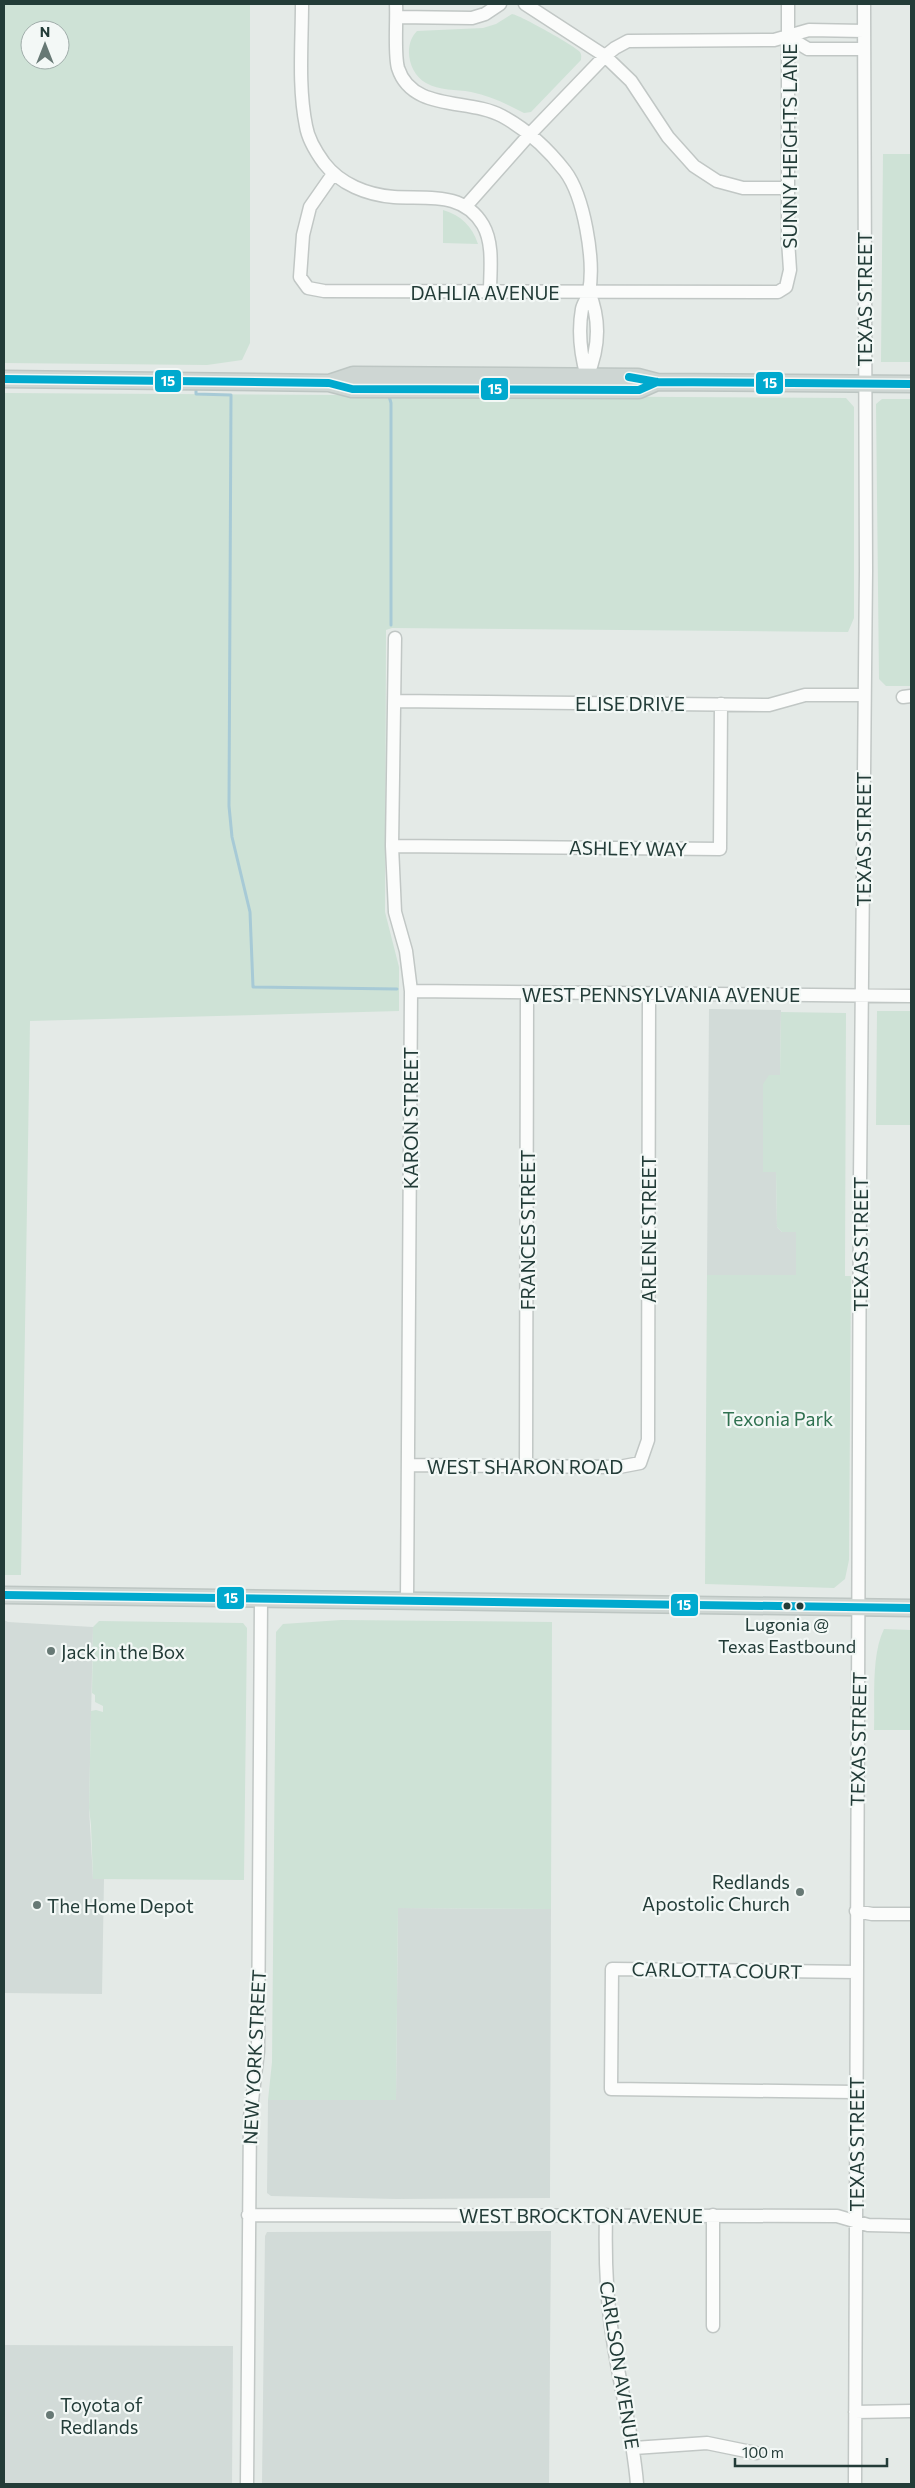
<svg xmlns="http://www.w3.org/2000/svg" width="915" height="2488" font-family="Commissioner,sans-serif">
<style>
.built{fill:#d2dbd8}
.green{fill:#cee2d6;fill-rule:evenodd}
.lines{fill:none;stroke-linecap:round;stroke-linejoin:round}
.stream{stroke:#a7cad6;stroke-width:3}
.minor-casing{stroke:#c1c7c5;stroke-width:15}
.major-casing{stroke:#bdc6c3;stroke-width:19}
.minor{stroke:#fbfcfb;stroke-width:12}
.major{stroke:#ced6d3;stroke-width:16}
.bus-1-casing{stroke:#f3f8f6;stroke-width:11}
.bus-1{stroke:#00a9ce;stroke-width:8}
.bus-dot{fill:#233c38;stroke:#f3f8f6;stroke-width:2}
.poi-dot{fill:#677975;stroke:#f3f8f6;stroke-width:2}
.labels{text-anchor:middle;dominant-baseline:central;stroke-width:4.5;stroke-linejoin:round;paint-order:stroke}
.bus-label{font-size:18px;fill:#233c38;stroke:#f3f8f6}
.street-label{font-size:19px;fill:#233c38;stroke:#f3f8f6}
.park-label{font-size:19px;fill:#2f7150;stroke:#f3f8f6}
.poi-label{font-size:19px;fill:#233c38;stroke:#f3f8f6;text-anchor:start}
.line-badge{stroke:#f3f8f6;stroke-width:2}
.badge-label{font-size:14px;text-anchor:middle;font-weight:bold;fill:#fff}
</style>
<rect width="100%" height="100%" fill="#e4eae7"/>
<path class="built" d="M709,1009L781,1010L780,1075L763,1171L776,1172L777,1227L782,1232H796V1275H707Z
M4,1620L8,1622L93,1627L89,1808L93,1879H104L102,1994L4,1993Z
M398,1908L551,1909L550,2198L396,2199L271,2196L267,2193L268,2100H396Z
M551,2231L549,2484H262L265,2236L267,2232Z
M4,2345L233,2346L232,2484H4Z"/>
<path class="green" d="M4,4H250V343L242,360L207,365L4,363ZM30,30H60V60H30Z
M512,14C520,15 575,46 580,52C582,56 581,56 581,60L531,112L524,113C507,104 490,96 471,92C456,89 439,91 426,83C408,73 403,45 417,31L483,28L496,24Z
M883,154H911V362H881Z
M443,210C461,215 472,226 478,244L443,243Z
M4,393L846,398L854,407V618L848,632L392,628L386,630L385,912L399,967V1011L30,1021L21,1575H4Z
M882,399H911V686H886L879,679L876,404Z
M877,1011H911V1125H876Z
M781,1012L846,1013L845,1276H851L849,1560L845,1579L834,1588L705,1584L707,1275H796V1232H782L777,1227L776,1172H763V1084L769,1075H780Z
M341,1620L552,1622L551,1909L398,1908L396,2100H268L272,2062L276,1632L283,1624Z
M99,1621L243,1623L247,1628L244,1880L93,1879L91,1825L89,1808L91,1711L96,1710L103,1712V1706L95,1702V1695L92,1693L93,1627Z
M884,1629L911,1630V1730H874C875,1699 871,1655 884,1629Z"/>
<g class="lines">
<path class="stream" d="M196,389V394L231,395L229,806L232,837L250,912L253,987L397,989
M389,396L391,403V625"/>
<g class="minor-casing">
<path id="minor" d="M302,4C302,43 298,87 306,126C308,139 316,152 324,163C340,184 367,195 394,197C427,199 463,191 483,225C494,244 490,271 490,292
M396,4C397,20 394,54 398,68C412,112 469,98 502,116C526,129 548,149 565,171C584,196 595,260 589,292C588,298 583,303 582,309C578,331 581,356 587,377
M525,4L605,56L631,81L668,137L694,166L717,181L743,188H788
M397,17L472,18L485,14L500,4
M788,37L808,49H864
M333,174L310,207L303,235L300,277L308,288L324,291L778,292L786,287L790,270L788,240V4
M466,206L529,135L605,56L615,48L628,41L774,40L809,30L864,31
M587,377C599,349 601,321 589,292
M395,638L392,846L395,912L406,951L411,991L407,1601
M903,697L911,696
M396,701L769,705L805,695H864
M392,846L720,849L721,704
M411,991L911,996
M409,1465L619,1467L640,1463L648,1440L649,995
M526,1467L527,993
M856,1911L872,1914H911
M855,2092L611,2089L612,1969L856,1972
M248,2215L837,2216L868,2225L911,2226
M606,2215C605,2254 606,2294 612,2333C619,2384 633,2433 637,2484
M713,2215V2326
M855,2412L911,2411
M634,2448L707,2443L756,2453
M247,2484L250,2117L258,2051L261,1599
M855,2484L860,1179L866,571L864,4"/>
</g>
<g class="major-casing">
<path id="major" d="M4,379L329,383L352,389L639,390L657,382
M329,383L353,375L638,377L657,382L911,384
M4,1595L911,1608"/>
</g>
<use href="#minor" class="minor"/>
<use href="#major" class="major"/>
<g class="bus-1-casing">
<path id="bus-1" d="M629,377L657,382L911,384
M4,379L329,383L352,389L639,390L657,382
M4,1595L911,1608"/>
</g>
<use href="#bus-1" class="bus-1"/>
</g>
<g class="bus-dot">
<circle cx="787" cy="1606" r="4.5"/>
<circle cx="800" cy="1606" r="4.5"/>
</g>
<g class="poi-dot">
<circle cx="51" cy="1651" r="5"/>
<circle cx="800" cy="1892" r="5"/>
<circle cx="37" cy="1905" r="5"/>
<circle cx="50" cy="2415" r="5"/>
</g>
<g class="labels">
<g class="bus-label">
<text x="787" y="1624">Lugonia @<tspan x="787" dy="22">Texas Eastbound</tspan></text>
</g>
<g class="street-label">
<text transform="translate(789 146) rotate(-90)">SUNNY HEIGHTS LANE</text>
<text x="485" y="292">DAHLIA AVENUE</text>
<text transform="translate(864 299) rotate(-90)">TEXAS STREET</text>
<text x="630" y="703">ELISE DRIVE</text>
<text transform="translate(863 839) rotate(-90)">TEXAS STREET</text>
<text transform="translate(628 848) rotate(1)">ASHLEY WAY</text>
<text x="661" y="994">WEST PENNSYLVANIA AVENUE</text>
<text transform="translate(410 1118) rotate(-90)">KARON STREET</text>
<text transform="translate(648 1229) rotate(-90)">ARLENE STREET</text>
<text transform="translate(527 1230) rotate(-90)">FRANCES STREET</text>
<text transform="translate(860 1244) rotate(-90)">TEXAS STREET</text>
<text x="525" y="1466">WEST SHARON ROAD</text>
<text transform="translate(858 1739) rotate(-89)">TEXAS STREET</text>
<text transform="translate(717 1970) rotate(1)">CARLOTTA COURT</text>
<text transform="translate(254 2057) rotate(-87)">NEW YORK STREET</text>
<text transform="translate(856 2144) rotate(-90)">TEXAS STREET</text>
<text x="581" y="2215">WEST BROCKTON AVENUE</text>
<text transform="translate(620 2365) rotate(81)">CARLSON AVENUE</text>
</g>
<g class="park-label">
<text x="778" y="1418">Texonia Park</text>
</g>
<g class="poi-label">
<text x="61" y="1651">Jack in the Box</text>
<text x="790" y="1881" text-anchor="end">Redlands<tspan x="790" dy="22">Apostolic Church</tspan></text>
<text x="47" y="1905">The Home Depot</text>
<text x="60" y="2404">Toyota of<tspan x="60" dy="22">Redlands</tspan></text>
</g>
</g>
<g class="line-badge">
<rect x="154" y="369" width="28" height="24" rx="5" fill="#00a9ce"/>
<rect x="755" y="371" width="29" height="24" rx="5" fill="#00a9ce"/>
<rect x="480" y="377" width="29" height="24" rx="5" fill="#00a9ce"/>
<rect x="216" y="1586" width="29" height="24" rx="5" fill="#00a9ce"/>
<rect x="670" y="1593" width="29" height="24" rx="5" fill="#00a9ce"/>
</g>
<g class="badge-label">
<text x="168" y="386">15</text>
<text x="770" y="388">15</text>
<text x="495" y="394">15</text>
<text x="231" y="1603">15</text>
<text x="684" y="1610">15</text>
</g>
<rect width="915" height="2488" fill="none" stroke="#233c38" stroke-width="10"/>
<g transform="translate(45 45)"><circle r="24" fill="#f3f8f6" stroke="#a0adaa"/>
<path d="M0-4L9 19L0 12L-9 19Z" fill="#677975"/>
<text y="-8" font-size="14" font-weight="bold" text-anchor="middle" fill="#233c38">N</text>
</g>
<path d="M735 2458v8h152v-8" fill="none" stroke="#233c38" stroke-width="2.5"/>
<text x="742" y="2458" font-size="15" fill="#233c38" stroke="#f3f8f6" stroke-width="4" paint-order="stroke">100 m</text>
</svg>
